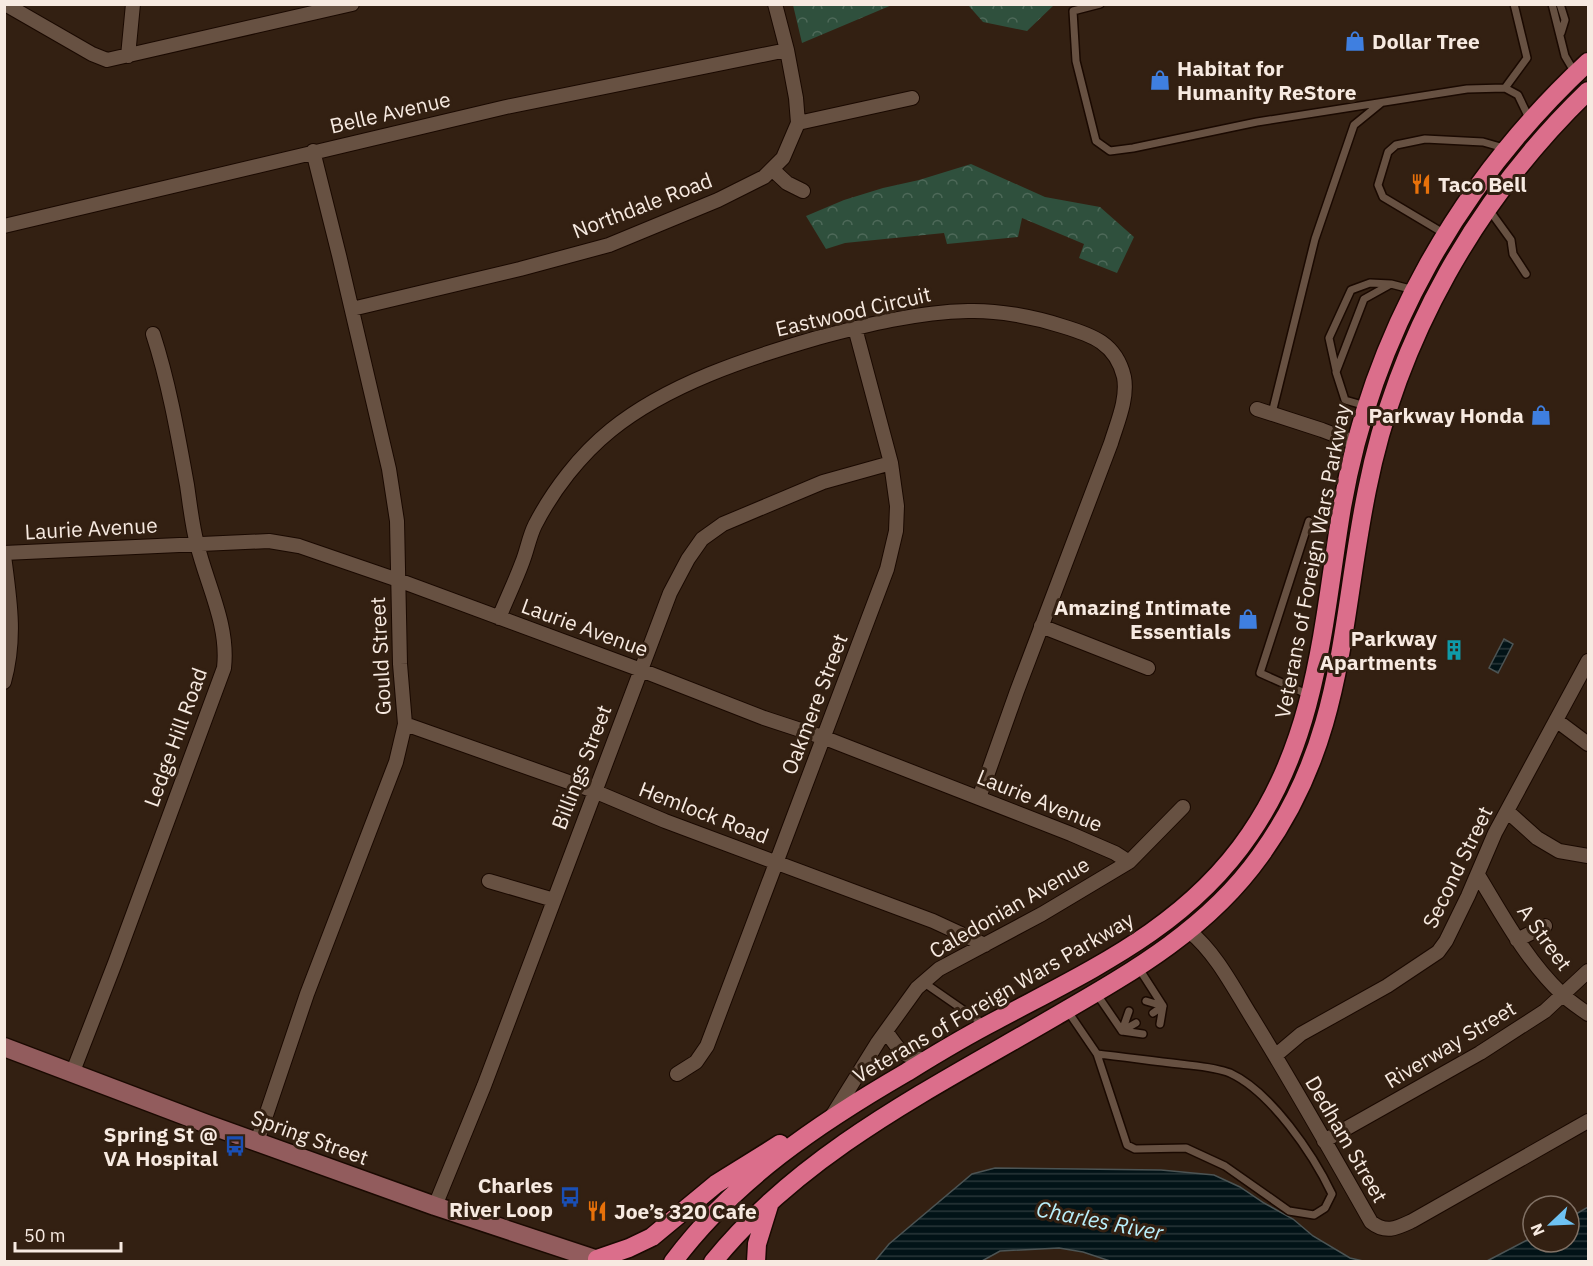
<svg xmlns="http://www.w3.org/2000/svg" width="1593" height="1266" font-family="'IBM Plex Sans',sans-serif">
<style>
.forest{fill:url(#forest-crowns)}
.water{fill:url(#water-rules);stroke:#4c5454;stroke-width:1.5}
.lines{fill:none;stroke-linecap:round;stroke-linejoin:round}
.service-casing{stroke:#1a0901;stroke-width:10}
.minor-casing{stroke:#1a0901;stroke-width:16}
.secondary-casing{stroke:#1a0901;stroke-width:21}
.trunk-casing{stroke:#1a0901;stroke-width:21}
.service{stroke:#675142;stroke-width:7}
.minor{stroke:#675142;stroke-width:14}
.secondary{stroke:#925c5d;stroke-width:18}
.trunk{stroke:#db6e8b;stroke-width:18}
.labels{text-anchor:middle;dominant-baseline:central;stroke-width:6;stroke-linejoin:round;paint-order:stroke}
.poi-label{font-size:21px;font-weight:bold;fill:#f7eae1;stroke:#332012;text-anchor:end}
.street-label{font-size:21px;fill:#f7eae1;stroke:#332012}
.water-label{font-size:22px;font-style:italic;fill:#b9effb;stroke:#332012}
</style>
<defs>
<pattern id="forest-crowns" width="20" height="18" patternUnits="userSpaceOnUse" patternTransform="scale(1.5)"><rect width="20" height="18" fill="#2f503d"/><path d="M2 6a3 3 0 1 1 6 0M12 15a3 3 0 1 1 6 0" fill="none" stroke="#4e6959"/></pattern>
<pattern id="water-rules" width="6" height="5" patternUnits="userSpaceOnUse" patternTransform="scale(1.5)"><rect width="6" height="5" fill="#021317"/><path d="M0 2.5h6" fill="none" stroke="#283638"/></pattern>
</defs>
<rect width="100%" height="100%" fill="#332012"/>
<path class="forest" d="M793,5V4L892,5L802,43Z
M968,5H1054L1027,31L983,22Z
M971,164L1045,197L1100,207L1134,237L1117,273L1079,258L1084,244L1022,218L1018,237L947,244L944,233L845,243L826,249L806,216L844,200L883,188L919,180Z"/>
<path class="water" d="M1504,639L1513,644L1498,673L1489,668Z
M995,1168L1161,1170L1214,1175L1240,1187L1264,1203L1293,1219L1313,1236L1350,1258L1363,1261L1113,1262L1083,1252L1059,1248L1000,1251L982,1261H875L889,1244L972,1174Z
M1588,1207V1261H1487L1533,1237V1242H1569V1218Z"/>
<g class="lines">
<g class="service-casing">
<path id="service" d="M1100,4L1073,11L1076,61L1096,141L1110,151L1133,148L1257,122L1467,89L1505,88L1518,95L1529,118
M1552,4L1565,56L1575,73
M1560,4L1565,20L1561,33
M1505,88L1527,58L1514,4
M1490,211L1511,240L1513,254L1526,274
M1445,234L1383,197L1378,185L1388,152L1396,145L1425,139L1483,142L1504,148
M1336,370L1329,338L1351,290L1370,283L1391,284
M1366,406L1345,400L1336,372L1364,299L1391,284L1414,290
M1272,413L1315,239L1354,125L1381,103
M1309,695L1260,673L1309,521
M1138,967L1163,1006L1160,1024
M923,982L985,1025
M1096,993L1122,1031
M1146,1001L1163,1006
M1067,1010L1097,1054C1125,1057 1152,1061 1180,1064C1196,1066 1215,1067 1230,1073C1271,1092 1313,1154 1332,1194L1325,1208L1314,1215L1289,1211L1225,1166L1186,1148L1135,1149L1127,1145L1097,1054
M1153,1013L1163,1006
M1122,1031L1143,1034
M1122,1031L1129,1011
M1122,1031L1136,1023"/>
</g>
<g class="minor-casing">
<path id="minor" d="M5,4L92,54L107,60L352,4
M128,56L133,4
M798,123L912,98
M773,170L787,183L803,191
M4,226L506,107L787,50
M352,309L520,269L609,245L718,200L764,177L783,158L798,123L796,98L787,50L775,4
M1257,409L1322,430L1356,443
M4,553L269,541L299,546L398,580L641,670L764,718L825,738L1071,834L1115,853L1129,862
M4,556C10,601 16,638 4,682
M499,618C506,600 515,582 522,563C527,551 529,537 535,525C553,490 580,455 611,430C668,384 748,358 817,338C866,325 917,312 968,311C998,310 1034,317 1062,326C1092,335 1116,343 1124,377C1128,399 1117,423 1111,443L1017,691L979,798
M1041,626L1148,668
M1556,720L1588,744
M405,724L594,791L665,821L933,921L985,945
M1507,811L1537,838L1559,851L1588,856
M1478,875C1503,916 1526,960 1562,994C1570,1002 1580,1008 1588,1014
M489,881L554,900
M1189,931C1216,953 1233,987 1251,1016C1293,1084 1332,1153 1371,1222C1386,1234 1397,1228 1412,1221L1588,1121
M1517,940L1545,926
M886,1031C899,1051 903,1057 927,1060
M1275,1056L1301,1034L1387,986L1438,952L1446,941L1468,896L1495,833L1588,661
M72,1074L115,963L224,668C229,625 207,585 197,544C192,525 190,505 187,485C178,435 169,383 153,334
M677,1074L696,1062L707,1046L887,569L896,531L897,506L891,463L855,328
M832,1116L878,1042L917,988L939,969L1042,914L1129,862L1183,807
M1324,1141L1480,1053L1545,1011L1588,971
M257,1142L307,994L396,762L405,724L400,664L397,521L389,469L339,255L313,151
M435,1206L484,1086L670,593L688,559L702,539L723,524L823,482L891,463"/>
</g>
<g class="secondary-casing">
<path id="secondary" d="M4,1047L207,1124L435,1206L604,1262"/>
</g>
<g class="trunk-casing">
<path id="trunk" d="M598,1262L597,1259L629,1248L652,1237L716,1184L780,1144
M673,1262C735,1179 819,1123 907,1072C936,1054 966,1036 997,1020C1092,969 1187,927 1250,834C1318,735 1323,621 1342,507C1372,334 1460,181 1588,62
M713,1262C803,1151 935,1087 1056,1016C1132,972 1208,929 1260,856C1345,739 1340,623 1367,490C1397,338 1477,198 1588,91
M756,1262L757,1244L770,1202"/>
</g>
<use href="#service" class="service"/>
<use href="#minor" class="minor"/>
<use href="#secondary" class="secondary"/>
<use href="#trunk" class="trunk"/>
</g>
<defs>
<g id="shop-bare" transform="scale(1.62)"><path d="M-5-2.5h2.3a2.7 3.5 0 0 1 5.4 0H5L5.5 6h-11ZM-1.5-2.5h3a1.5 2.3 0 0 0-3 0Z" fill="#3f7fe0" stroke="#332012" stroke-width="2.5" paint-order="stroke"/></g>
<g id="restaurant-bare" transform="scale(1.62)"><path d="M-5-6h1v4h1v-4h1v4h1v-4h1v5L-1.5 .5V6h-2V.5L-5-1ZM5-6V6H3V1.5H1.5Q1.5-4 5-6Z" fill="#e8710a" stroke="#332012" stroke-width="2.5" paint-order="stroke"/></g>
<g id="building-bare" transform="scale(1.62)"><path d="M-4-6H4V6H1V3H-1V6H-4ZM-2.5-4.3h1.7v1.8h-1.7ZM.8-4.3h1.7v1.8H.8ZM-2.5-1h1.7V.8h-1.7ZM.8-1h1.7V.8H.8Z" fill="#0f9aa8" stroke="#332012" stroke-width="2.5" paint-order="stroke"/></g>
<g id="bus-bare" transform="scale(1.62)"><path d="M-5-6H5V4H4V6H2V4H-2V6H-4V4H-5ZM-3.5-4V0h7V-4ZM-3.5 1.2v1.5H-2V1.2ZM2 1.2v1.5H3.5V1.2Z" fill="#1a4fb4" stroke="#332012" stroke-width="2.5" paint-order="stroke"/></g>
</defs>
<g fill-rule="evenodd">
<use href="#shop-bare" x="1355" y="41"/>
<use href="#shop-bare" x="1160" y="80"/>
<use href="#restaurant-bare" x="1421" y="184"/>
<use href="#shop-bare" x="1541" y="415"/>
<use href="#shop-bare" x="1248" y="619"/>
<use href="#building-bare" x="1454" y="650"/>
<use href="#bus-bare" x="235" y="1146"/>
<use href="#bus-bare" x="570" y="1197"/>
<use href="#restaurant-bare" x="597" y="1211"/>
</g>
<g class="labels">
<g class="poi-label">
<text x="1372" y="41" text-anchor="start">Dollar Tree</text>
<text x="1177" y="68" text-anchor="start">Habitat for<tspan x="1177" dy="24">Humanity ReStore</tspan></text>
<text x="1438" y="184" text-anchor="start">Taco Bell</text>
<text x="1524" y="415">Parkway Honda</text>
<text x="1231" y="607">Amazing Intimate<tspan x="1231" dy="24">Essentials</tspan></text>
<text x="1437" y="638">Parkway<tspan x="1437" dy="24">Apartments</tspan></text>
<text x="218" y="1134">Spring St @<tspan x="218" dy="24">VA Hospital</tspan></text>
<text x="553" y="1185">Charles<tspan x="553" dy="24">River Loop</tspan></text>
<text x="614" y="1211" text-anchor="start">Joe’s 320 Cafe</text>
</g>
<g class="street-label">
<text transform="translate(390 112) rotate(-13)">Belle Avenue</text>
<text transform="translate(642 205) rotate(-21)">Northdale Road</text>
<text transform="translate(853 311) rotate(-13)">Eastwood Circuit</text>
<text transform="translate(91 528) rotate(-3)">Laurie Avenue</text>
<text transform="translate(1312 561) rotate(-79)">Veterans of Foreign Wars Parkway</text>
<text transform="translate(585 627) rotate(20)">Laurie Avenue</text>
<text transform="translate(380 656) rotate(-93)">Gould Street</text>
<text transform="translate(814 704) rotate(-69)">Oakmere Street</text>
<text transform="translate(175 737) rotate(-70)">Ledge Hill Road</text>
<text transform="translate(581 767) rotate(-69)">Billings Street</text>
<text transform="translate(1040 800) rotate(22)">Laurie Avenue</text>
<text transform="translate(704 812) rotate(21)">Hemlock Road</text>
<text transform="translate(1457 867) rotate(-64)">Second Street</text>
<text transform="translate(1009 907) rotate(-30)">Caledonian Avenue</text>
<text transform="translate(1545 937) rotate(54)">A Street</text>
<text transform="translate(993 997) rotate(-30)">Veterans of Foreign Wars Parkway</text>
<text transform="translate(1450 1044) rotate(-31)">Riverway Street</text>
<text transform="translate(310 1137) rotate(20)">Spring Street</text>
<text transform="translate(1347 1139) rotate(60)">Dedham Street</text>
</g>
<g class="water-label">
<text transform="translate(1100 1220) rotate(11)">Charles River</text>
</g>
</g>
<rect width="1593" height="1266" fill="none" stroke="#f7eae1" stroke-width="12"/>
<g transform="translate(1551 1224) rotate(247)"><circle r="28" fill="#332012" stroke="#817165" stroke-width="1.5"/>
<path d="M0-4.5L10 22L0 15L-10 22Z" fill="#6ec2f3"/>
<text y="-9" font-size="16" font-weight="bold" text-anchor="middle" fill="#f7eae1">N</text>
</g>
<path d="M15 1242v9h106v-9" fill="none" stroke="#f7eae1" stroke-width="3"/>
<text x="24" y="1242" font-size="18" fill="#f7eae1" stroke="#332012" stroke-width="4.5" paint-order="stroke">50 m</text>
</svg>
